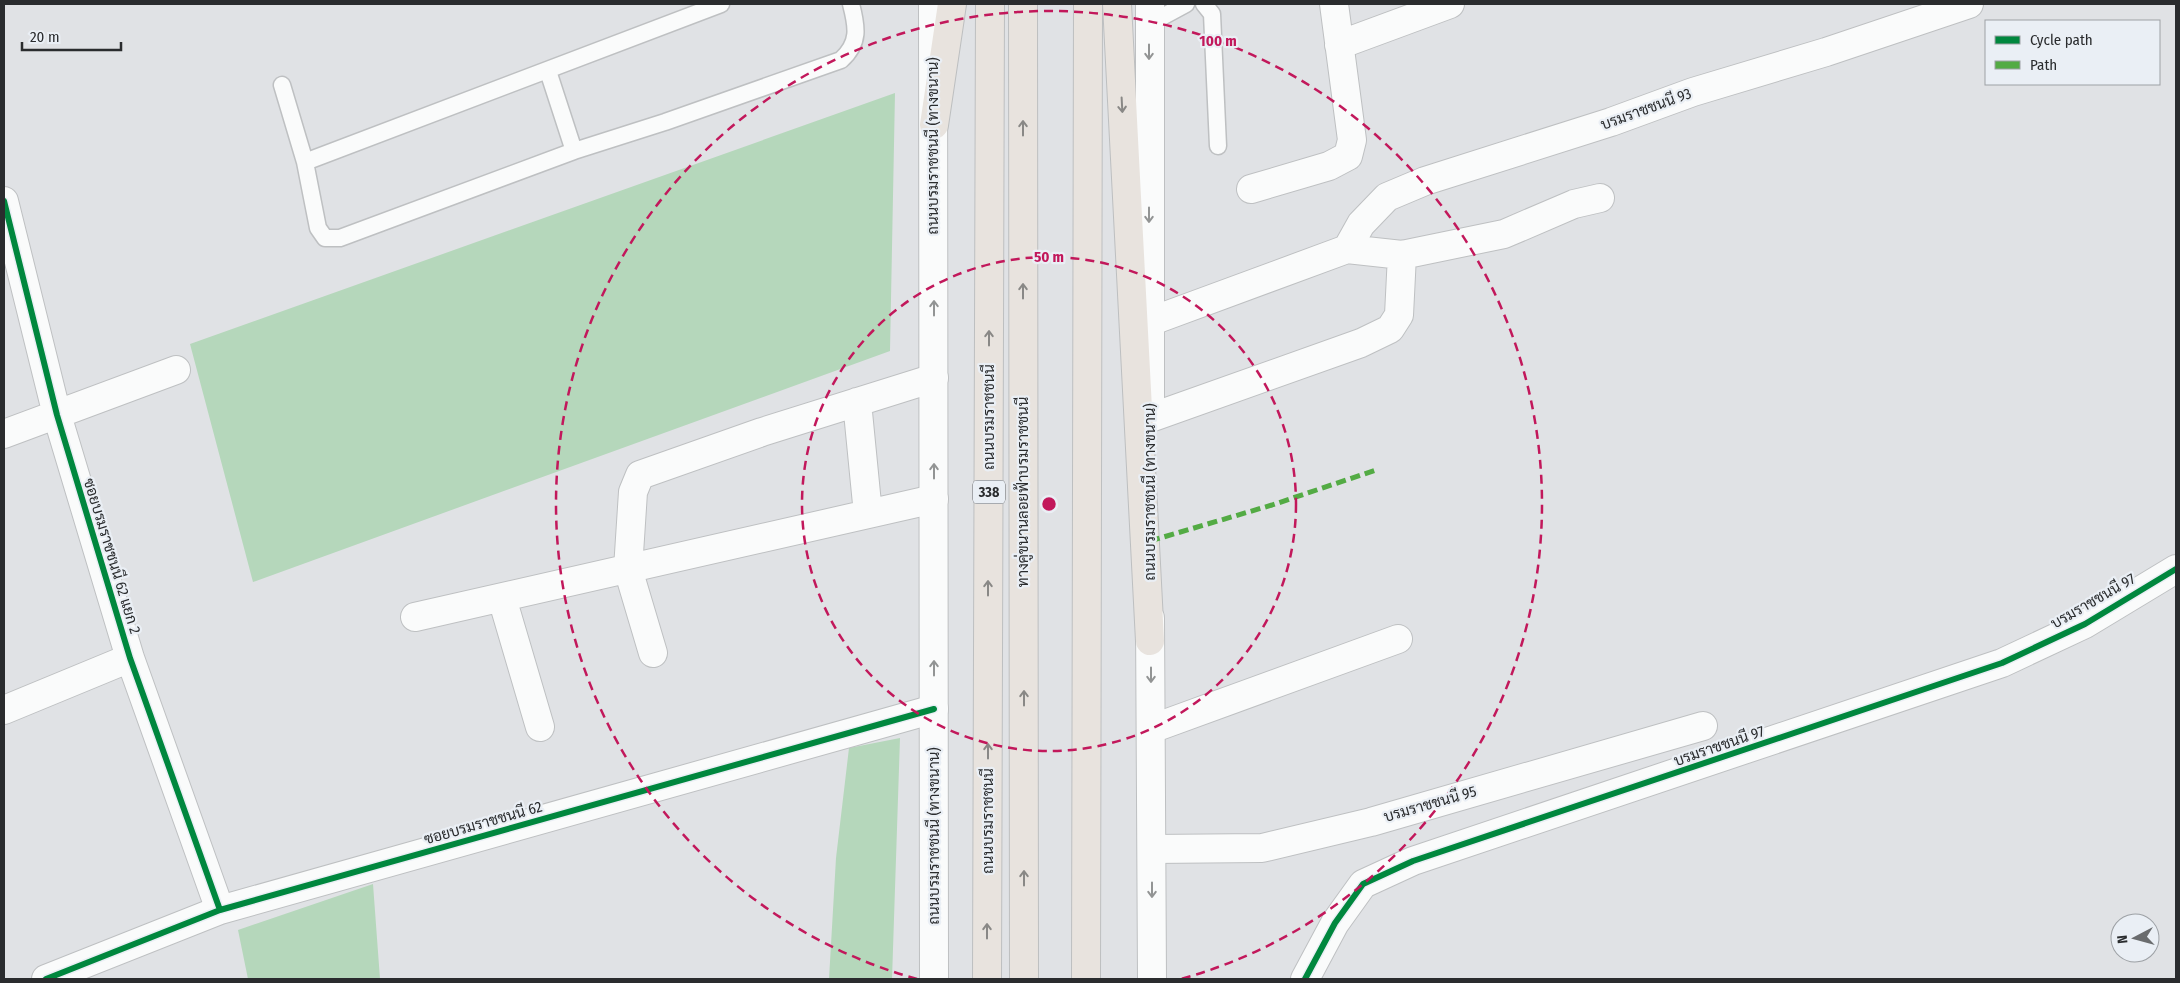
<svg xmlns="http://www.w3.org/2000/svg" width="2180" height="983" font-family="'Fira Sans Condensed',Sarabun,sans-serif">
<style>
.green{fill:#b5d7bb}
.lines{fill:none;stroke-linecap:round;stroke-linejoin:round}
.lane-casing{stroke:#bec0c2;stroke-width:19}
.street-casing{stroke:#bec0c2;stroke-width:30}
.secondary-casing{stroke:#bec0c2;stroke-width:30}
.primary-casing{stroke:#bdbfc0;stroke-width:30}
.lane{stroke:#fafbfb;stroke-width:16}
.street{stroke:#fafbfb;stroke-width:28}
.secondary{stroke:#fafbfb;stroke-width:28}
.primary{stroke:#e8e3de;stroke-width:28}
.quiet{stroke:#53ab44;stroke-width:5;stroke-dasharray:10 5;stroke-linecap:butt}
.cycleway-casing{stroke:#eaeff5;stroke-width:9}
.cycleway{stroke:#00873e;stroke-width:6}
.oneway{stroke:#929494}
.oneway2{stroke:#898886}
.ring{fill:none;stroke:#c2185b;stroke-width:2.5;stroke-dasharray:9 6}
.labels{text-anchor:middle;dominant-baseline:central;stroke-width:4.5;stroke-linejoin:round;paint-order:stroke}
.shield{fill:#eaeff5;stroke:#64666a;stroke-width:1}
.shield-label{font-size:14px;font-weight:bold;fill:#2a2c2e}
.street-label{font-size:15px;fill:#2a2c2e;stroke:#eaeff5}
.centre{fill:#c2185b;stroke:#eaeff5;stroke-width:2.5}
.ring-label{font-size:15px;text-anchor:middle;font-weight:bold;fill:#c2185b;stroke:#eaeff5;stroke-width:4.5;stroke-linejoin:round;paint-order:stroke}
</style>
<rect width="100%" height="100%" fill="#e0e2e5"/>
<path class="green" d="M895,93L890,351L253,582L190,344Z
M900,738L892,979H829L836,858L849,748Z
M373,884L380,979H248L238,930Z"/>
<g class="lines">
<g class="lane-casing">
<path id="lane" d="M1204,4L1212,14L1218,146
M1149,24L1186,4
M548,71L574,151L665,122L841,60C860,43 857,27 851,4
M282,85L305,162L318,228L325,238H340L574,151
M305,162L721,4"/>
</g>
<g class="street-casing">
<path id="street" d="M1339,45L1450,4
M1251,189L1329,166L1348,156L1352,140L1334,4
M4,201L57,415L130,658L220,910
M1347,249L1361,224L1387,197L1425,181L1611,122L1693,92L1826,52L1969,4
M1149,322L1347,249L1402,255L1504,234L1574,204L1600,198
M857,402L868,514
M1150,418L1361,343L1390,329L1399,315L1402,255
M4,434L176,370
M502,598L540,727
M415,617L934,499
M653,653L628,569L633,492L640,475L762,432L934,378
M4,710L130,658
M1151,729L1398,639
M1152,849L1262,848L1371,822L1703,726
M46,979L220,910L934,709
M1305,979L1335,923L1363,884L1413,861L2002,663L2085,624L2176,569"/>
</g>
<g class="secondary-casing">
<path id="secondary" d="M933,4L934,979
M1150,4V407
M1150,618L1152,979"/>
</g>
<g class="primary-casing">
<path id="primary" d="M1023,4L1024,979
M1117,4L1150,641
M934,125L952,4
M987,979L990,4
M1086,979L1088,4"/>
</g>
<use href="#lane" class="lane"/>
<use href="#street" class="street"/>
<use href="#secondary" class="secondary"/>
<use href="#primary" class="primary"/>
<path class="quiet" d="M1150,541L1272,505L1376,470"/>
<g class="cycleway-casing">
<path id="cycleway" d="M4,201L57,415L130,658L220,910
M46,979L220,910L934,709
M1305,979L1335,923L1363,884L1413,861L2002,663L2085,624L2176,569"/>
</g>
<use href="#cycleway" class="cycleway"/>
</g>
<defs><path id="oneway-shaft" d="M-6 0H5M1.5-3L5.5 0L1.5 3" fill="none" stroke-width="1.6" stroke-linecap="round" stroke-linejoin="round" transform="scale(1.25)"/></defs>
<g class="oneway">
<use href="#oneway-shaft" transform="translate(1149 52) rotate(90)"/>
<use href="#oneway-shaft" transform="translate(1149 215) rotate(90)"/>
<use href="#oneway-shaft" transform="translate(934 308) rotate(-90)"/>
<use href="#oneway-shaft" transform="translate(934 471) rotate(-90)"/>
<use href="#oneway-shaft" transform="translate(934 668) rotate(-90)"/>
<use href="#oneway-shaft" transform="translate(1151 675) rotate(90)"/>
<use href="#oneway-shaft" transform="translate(1152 890) rotate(90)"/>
</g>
<g class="oneway2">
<use href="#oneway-shaft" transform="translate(1122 105) rotate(87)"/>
<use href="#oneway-shaft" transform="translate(1023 128) rotate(-90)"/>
<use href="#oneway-shaft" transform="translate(1023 291) rotate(-90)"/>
<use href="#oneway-shaft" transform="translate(989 338) rotate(-90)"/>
<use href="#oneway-shaft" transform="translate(988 588) rotate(-90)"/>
<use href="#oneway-shaft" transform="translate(1024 698) rotate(-90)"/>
<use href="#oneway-shaft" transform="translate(988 751) rotate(-90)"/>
<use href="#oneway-shaft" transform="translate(1024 878) rotate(-90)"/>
<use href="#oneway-shaft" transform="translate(987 931) rotate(-90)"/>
</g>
<g class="ring">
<circle cx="1049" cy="504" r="247"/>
<path d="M917 979A493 493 0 1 1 1181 979"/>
</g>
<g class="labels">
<rect class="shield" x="973" y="480.5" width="32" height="23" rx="4"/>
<g class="shield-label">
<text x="989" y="492">338</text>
</g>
<g class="street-label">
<text transform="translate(1646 109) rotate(-20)">บรมราชชนนี 93</text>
<text transform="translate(933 146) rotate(-90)">ถนนบรมราชชนนี (ทางขนาน)</text>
<text transform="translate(989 417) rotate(-90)">ถนนบรมราชชนนี</text>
<text transform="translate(1023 492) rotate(-90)">ทางคู่ขนานลอยฟ้าบรมราชชนนี</text>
<text transform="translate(1150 492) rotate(-90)">ถนนบรมราชชนนี (ทางขนาน)</text>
<text transform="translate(112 556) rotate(73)">ซอยบรมราชชนนี 62 แยก 2</text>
<text transform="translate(2093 601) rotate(-30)">บรมราชชนนี 97</text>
<text transform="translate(1719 746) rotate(-19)">บรมราชชนนี 97</text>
<text transform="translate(1430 804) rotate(-16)">บรมราชชนนี 95</text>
<text transform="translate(988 821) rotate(-90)">ถนนบรมราชชนนี</text>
<text transform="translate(483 823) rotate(-16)">ซอยบรมราชชนนี 62</text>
<text transform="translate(934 836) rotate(-90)">ถนนบรมราชชนนี (ทางขนาน)</text>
</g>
</g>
<circle cx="1049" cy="504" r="8" class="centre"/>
<g class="ring-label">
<text x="1218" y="46">100 m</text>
<text x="1049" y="262">50 m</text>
</g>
<rect width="2180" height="983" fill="none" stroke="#2a2c2e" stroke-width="10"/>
<rect x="1985" y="20" width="175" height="65" fill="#eaeff5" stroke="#9da1a5"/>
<rect x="1995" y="36" width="25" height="8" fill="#00873e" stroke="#9da1a5"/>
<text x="2030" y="45" font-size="15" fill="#2a2c2e">Cycle path</text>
<rect x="1995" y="61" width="25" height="8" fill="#53ab44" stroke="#9da1a5"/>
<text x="2030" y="70" font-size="15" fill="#2a2c2e">Path</text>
<g transform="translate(2135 938) rotate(264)"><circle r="24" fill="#eaeff5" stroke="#9da1a5"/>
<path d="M0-4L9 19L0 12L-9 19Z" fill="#6a6c6e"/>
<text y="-8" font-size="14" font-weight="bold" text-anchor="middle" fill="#2a2c2e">N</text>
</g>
<path d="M22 42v8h99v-8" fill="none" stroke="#2a2c2e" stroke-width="2.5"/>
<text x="30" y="42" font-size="15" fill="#2a2c2e" stroke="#eaeff5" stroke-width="4" paint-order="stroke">20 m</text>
</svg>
